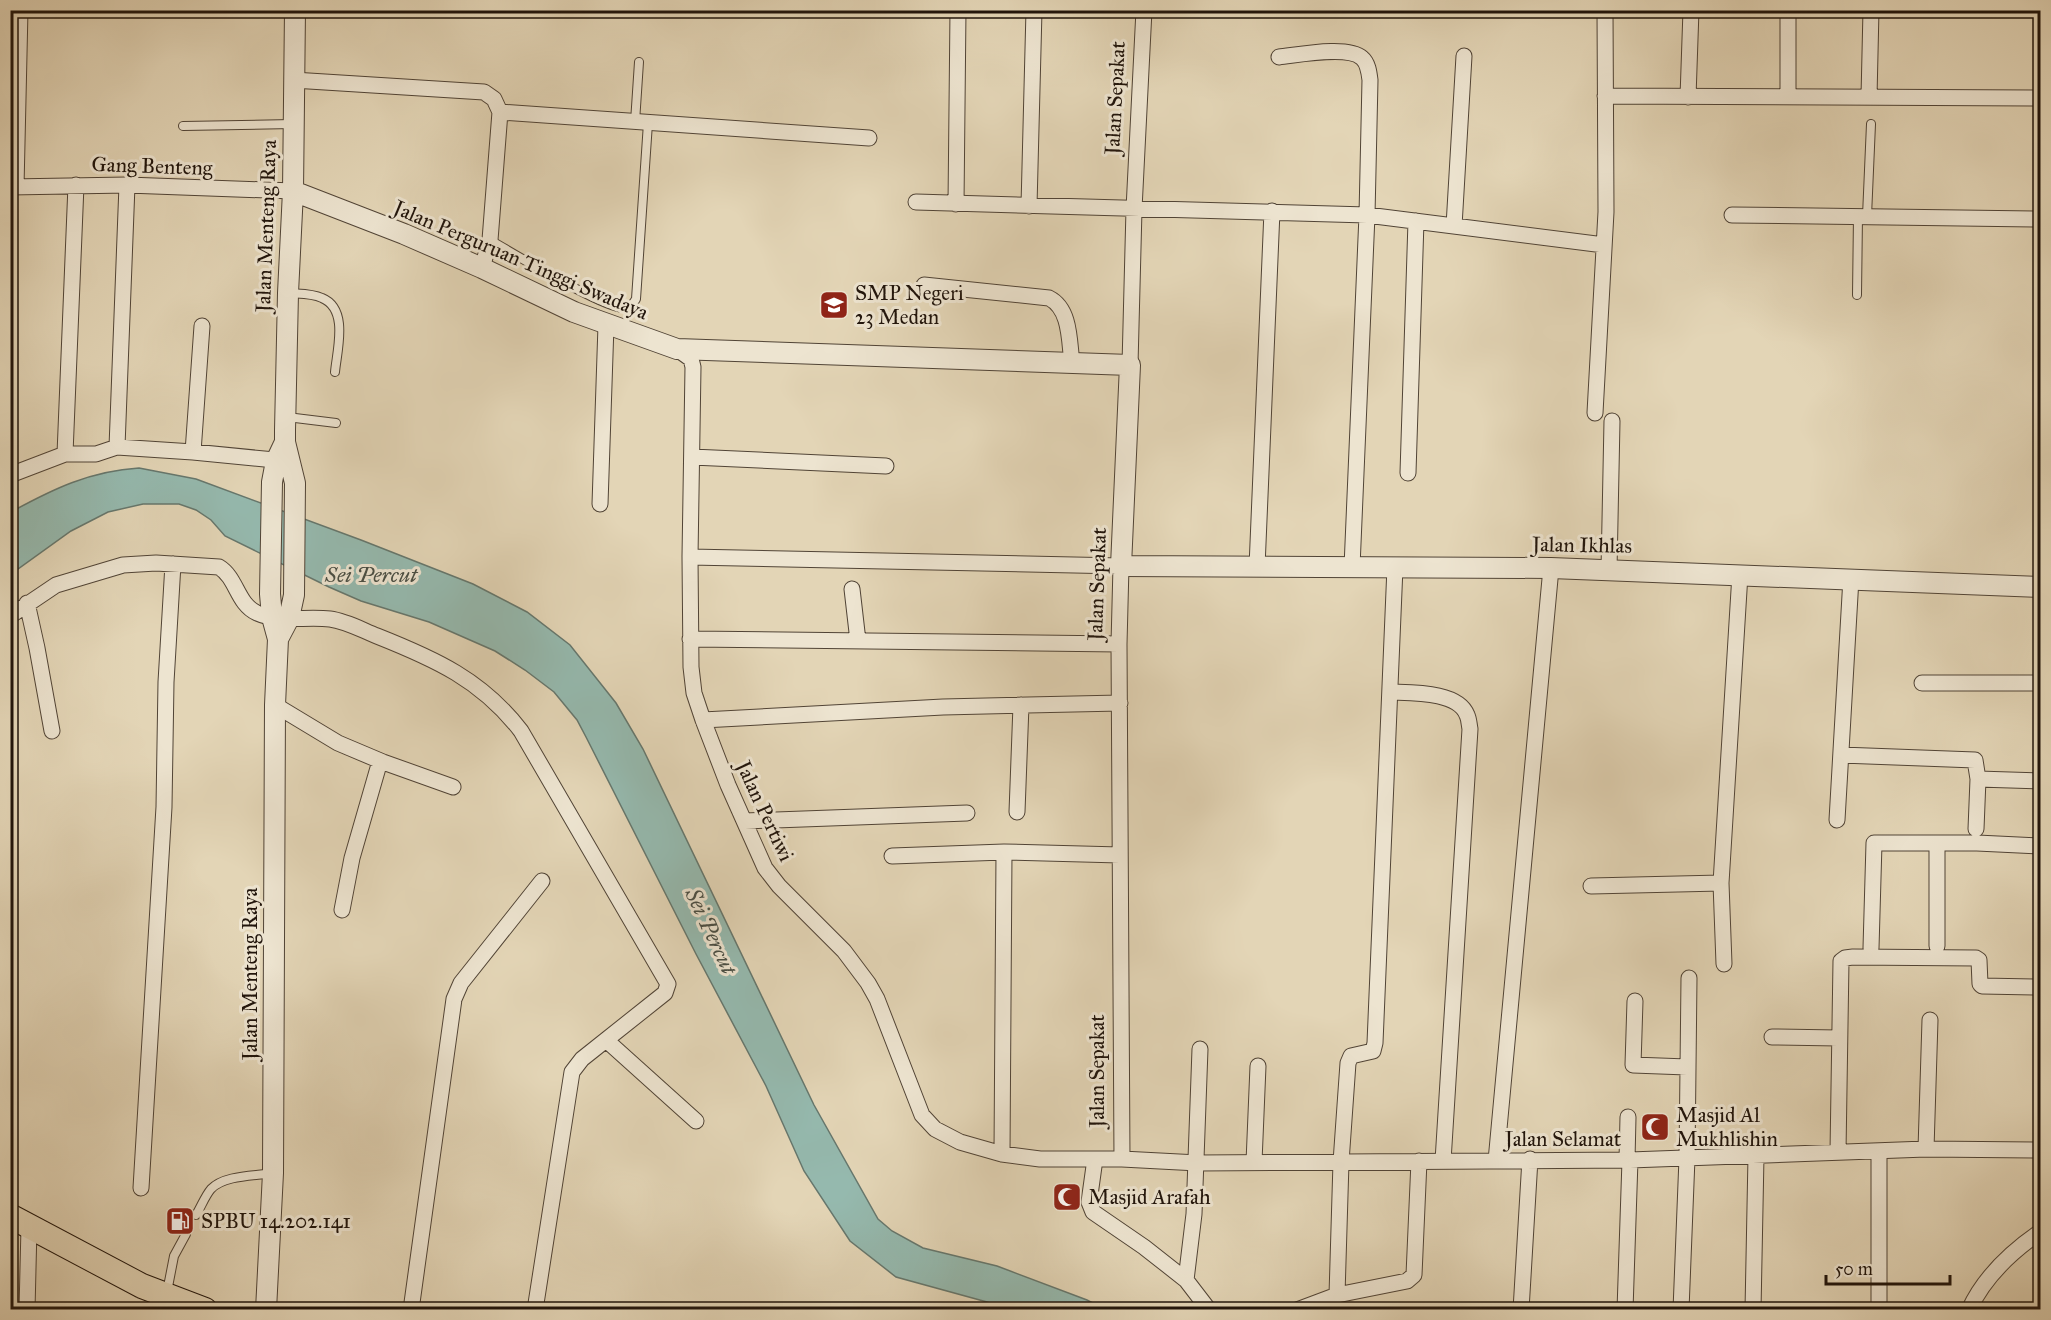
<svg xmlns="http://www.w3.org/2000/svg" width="2051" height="1320" font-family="'IM FELL Great Primer',serif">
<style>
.water{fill:#95b9ae;stroke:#66776d;stroke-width:1.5}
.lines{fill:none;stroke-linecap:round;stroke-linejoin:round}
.service-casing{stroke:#514436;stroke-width:10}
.minor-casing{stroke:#514436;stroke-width:17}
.tertiary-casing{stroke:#514436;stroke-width:22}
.primary-casing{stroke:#20140b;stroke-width:26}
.service{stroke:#ede4d0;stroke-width:8}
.minor{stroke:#ede4d0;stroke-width:15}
.tertiary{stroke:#ede4d0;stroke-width:20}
.primary{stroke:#e3d5b6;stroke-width:24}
.labels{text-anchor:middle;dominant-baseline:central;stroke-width:6;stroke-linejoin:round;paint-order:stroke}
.street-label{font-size:21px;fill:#20140b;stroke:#ede4d0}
.poi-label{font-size:21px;fill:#20140b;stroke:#ede4d0;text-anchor:start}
.water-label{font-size:22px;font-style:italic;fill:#494e44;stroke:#ede4d0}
</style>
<rect width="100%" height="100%" fill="#e3d5b6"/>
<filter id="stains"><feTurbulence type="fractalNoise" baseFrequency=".00333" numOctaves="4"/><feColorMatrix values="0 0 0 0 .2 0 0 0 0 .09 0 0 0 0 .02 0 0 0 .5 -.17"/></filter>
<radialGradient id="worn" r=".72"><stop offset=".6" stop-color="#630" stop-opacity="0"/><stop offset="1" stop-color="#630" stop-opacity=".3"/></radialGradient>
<path class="water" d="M139,468L196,479L361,540L473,584L527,612L570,645L616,703L643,749L814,1105L878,1219L892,1231L923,1248L997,1266L1087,1300L1104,1309H1005L987,1302L896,1277L850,1241L804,1171L766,1086L696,954L586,737L577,720L554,692L525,670L495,651L429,622L361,601L329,587L225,536L211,520L196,510L179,504H143L108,512L71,531L11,574V512C53,489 90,471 139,468Z"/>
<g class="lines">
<g class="service-casing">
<path id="service" d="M635,122L639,62
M183,126L293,124
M1867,216L1871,124
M490,240C511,252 609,312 626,308C632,307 633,303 636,299L648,123
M288,293C299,294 311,293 322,298C349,309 337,350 335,372
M1857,295L1858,216
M287,417L336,423
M196,1215C201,1207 205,1196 211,1189C224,1175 255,1176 273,1173
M167,1292L174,1256L186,1234"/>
</g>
<g class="minor-casing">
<path id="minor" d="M1279,57C1298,55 1348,45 1362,58C1368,63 1369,72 1370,80L1367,215L1352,567
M293,80L484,92L494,99L500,112
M1605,96L2040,98
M1688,97L1691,10
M1788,97V10
M1869,97L1871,10
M10,187L127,185L293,191
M16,187L20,10
M916,202L1367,215L1604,245
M956,204L958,10
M1029,206L1034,10
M1732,215L2040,219
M1454,226L1464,56
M482,268L490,240L500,112L869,138
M924,285L1049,298C1071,309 1069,342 1072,363
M677,349L691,359L693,367L690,557L691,667L694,693L703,720L728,785L765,868L779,886L844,951L868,983L877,999L922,1115L935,1129L960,1142L1002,1154L1040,1159H1122L1198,1163L1630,1160L1926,1149L2040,1150
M1130,365L1134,209L1144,10
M1595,413L1606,212L1605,10
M117,447L127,185
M193,452L202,326
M65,454L76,185
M692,457L886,466
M1408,473L1416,221
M10,475L65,454H96L117,447L193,452L285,461
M600,504L606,325
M690,557L1121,566L1119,644L1122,1159
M1257,567L1272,211
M1609,570L1612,421
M852,589L858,641
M27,603L37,648L52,731
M10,616L56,585L123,565L156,563L219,567C237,578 237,604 257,613C279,623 306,616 330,619C346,621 362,630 377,636C435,659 482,680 521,731L668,984L665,993L582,1059L572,1072L535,1310
M690,639L1119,644
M1922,683H2040
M1390,692C1411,693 1458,691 1467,715C1469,719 1469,724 1470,729L1443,1161
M275,705L338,743L383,762L453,787
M703,720L943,707L1120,703
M1841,755L1975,760L1978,779L1976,829
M1978,779L2040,781
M1017,812L1021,705
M1837,820L1851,578
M745,821L967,813
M1004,852L1120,855
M892,856L1004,852L1002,1154
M1591,886L1721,883
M342,910L352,858L380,761
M1937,946V843
M1871,948L1874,843H1977L2040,846
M1724,964L1721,883L1740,574
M1635,1001L1633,1065L1687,1067
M1772,1037L1838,1038
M606,1040L696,1121
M1926,1149L1930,1020
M1838,1152L1841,961L1845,958L1853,957L1976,958L1979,960L1980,984L1982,986L2040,987
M1095,1159L1089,1202L1093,1212L1144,1247L1186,1280L1209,1310
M1627,1160L1628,1117
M1496,1161L1551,568
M1254,1162L1258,1066
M141,1188L164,807L166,682L173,564
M1186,1280L1194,1214L1200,1049
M1337,1295L1341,1162L1348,1063L1351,1056L1373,1051L1375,1043L1395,567
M27,1310L29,1227
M411,1310L454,999L461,983L542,881
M1297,1310L1337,1295L1407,1281L1414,1275L1419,1161
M1521,1310L1530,1159
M1625,1310L1630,1160
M1681,1310L1687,1158L1689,978
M1753,1310L1756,1156
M1879,1310V1151
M1969,1310C1984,1277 2011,1252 2040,1232"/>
</g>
<g class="tertiary-casing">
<path id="tertiary" d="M293,191L404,234L482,268L574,312L677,349L1130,365L1121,566L1551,568L2040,587
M278,639L289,618L294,595L295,483L285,442V430L288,293L293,191L295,10
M266,1310L273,1173L275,705L278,639L272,617L270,594L272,482L276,461L285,442"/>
</g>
<g class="primary-casing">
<path id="primary" d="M10,1216L142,1286L205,1310"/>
</g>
<use href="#service" class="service"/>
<use href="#minor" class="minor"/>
<use href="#tertiary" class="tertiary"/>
<use href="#primary" class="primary"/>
</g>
<defs>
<g id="school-square" transform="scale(1.5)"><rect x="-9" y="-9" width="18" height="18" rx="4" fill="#8f2418" stroke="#ede4d0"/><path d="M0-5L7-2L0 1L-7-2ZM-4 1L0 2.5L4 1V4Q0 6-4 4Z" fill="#fff"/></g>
<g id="mosque-square" transform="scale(1.5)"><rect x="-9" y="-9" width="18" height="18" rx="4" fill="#8f2418" stroke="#ede4d0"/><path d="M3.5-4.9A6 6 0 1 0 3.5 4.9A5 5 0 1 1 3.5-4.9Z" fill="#fff"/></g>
<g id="fuel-square" transform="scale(1.5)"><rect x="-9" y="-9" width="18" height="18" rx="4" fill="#8f2418" stroke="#ede4d0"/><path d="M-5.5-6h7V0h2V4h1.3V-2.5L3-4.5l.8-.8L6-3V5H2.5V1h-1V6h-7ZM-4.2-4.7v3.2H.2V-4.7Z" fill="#fff"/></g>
</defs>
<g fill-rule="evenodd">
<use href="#school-square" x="834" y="305"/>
<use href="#mosque-square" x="1655" y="1127"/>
<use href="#mosque-square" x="1067" y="1197"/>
<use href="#fuel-square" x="180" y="1221"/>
</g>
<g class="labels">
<g class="street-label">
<text transform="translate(1115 98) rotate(-87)">Jalan Sepakat</text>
<text transform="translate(152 166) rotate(2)">Gang Benteng</text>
<text transform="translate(266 226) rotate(-88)">Jalan Menteng Raya</text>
<text transform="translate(521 260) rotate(23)">Jalan Perguruan Tinggi Swadaya</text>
<text transform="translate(1582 545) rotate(1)">Jalan Ikhlas</text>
<text transform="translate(1097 584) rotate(-88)">Jalan Sepakat</text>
<text transform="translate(765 811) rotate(65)">Jalan Pertiwi</text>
<text transform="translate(250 974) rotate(-90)">Jalan Menteng Raya</text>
<text transform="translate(1097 1071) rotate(-90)">Jalan Sepakat</text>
<text x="1563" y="1139">Jalan Selamat</text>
</g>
<g class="poi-label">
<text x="855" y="293">SMP Negeri<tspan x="855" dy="24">23 Medan</tspan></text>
<text x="1676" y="1115">Masjid Al<tspan x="1676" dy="24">Mukhlishin</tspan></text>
<text x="1088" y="1197">Masjid Arafah</text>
<text x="201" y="1221">SPBU 14.202.141</text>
</g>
<g class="water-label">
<text x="371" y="574">Sei Percut</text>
<text transform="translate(711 931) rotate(65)">Sei Percut</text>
</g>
</g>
<rect width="2051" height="1320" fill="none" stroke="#e3d5b6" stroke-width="36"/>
<rect x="12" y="12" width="2027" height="1296" fill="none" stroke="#20140b" stroke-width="3"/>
<rect x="18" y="18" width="2015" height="1284" fill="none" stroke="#20140b" stroke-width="1.5"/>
<path d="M1826 1275v9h124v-9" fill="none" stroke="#20140b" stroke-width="3"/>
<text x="1835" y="1275" font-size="18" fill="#20140b" stroke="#ede4d0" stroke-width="4.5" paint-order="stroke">50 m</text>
<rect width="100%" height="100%" filter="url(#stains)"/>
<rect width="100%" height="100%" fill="url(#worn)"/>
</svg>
